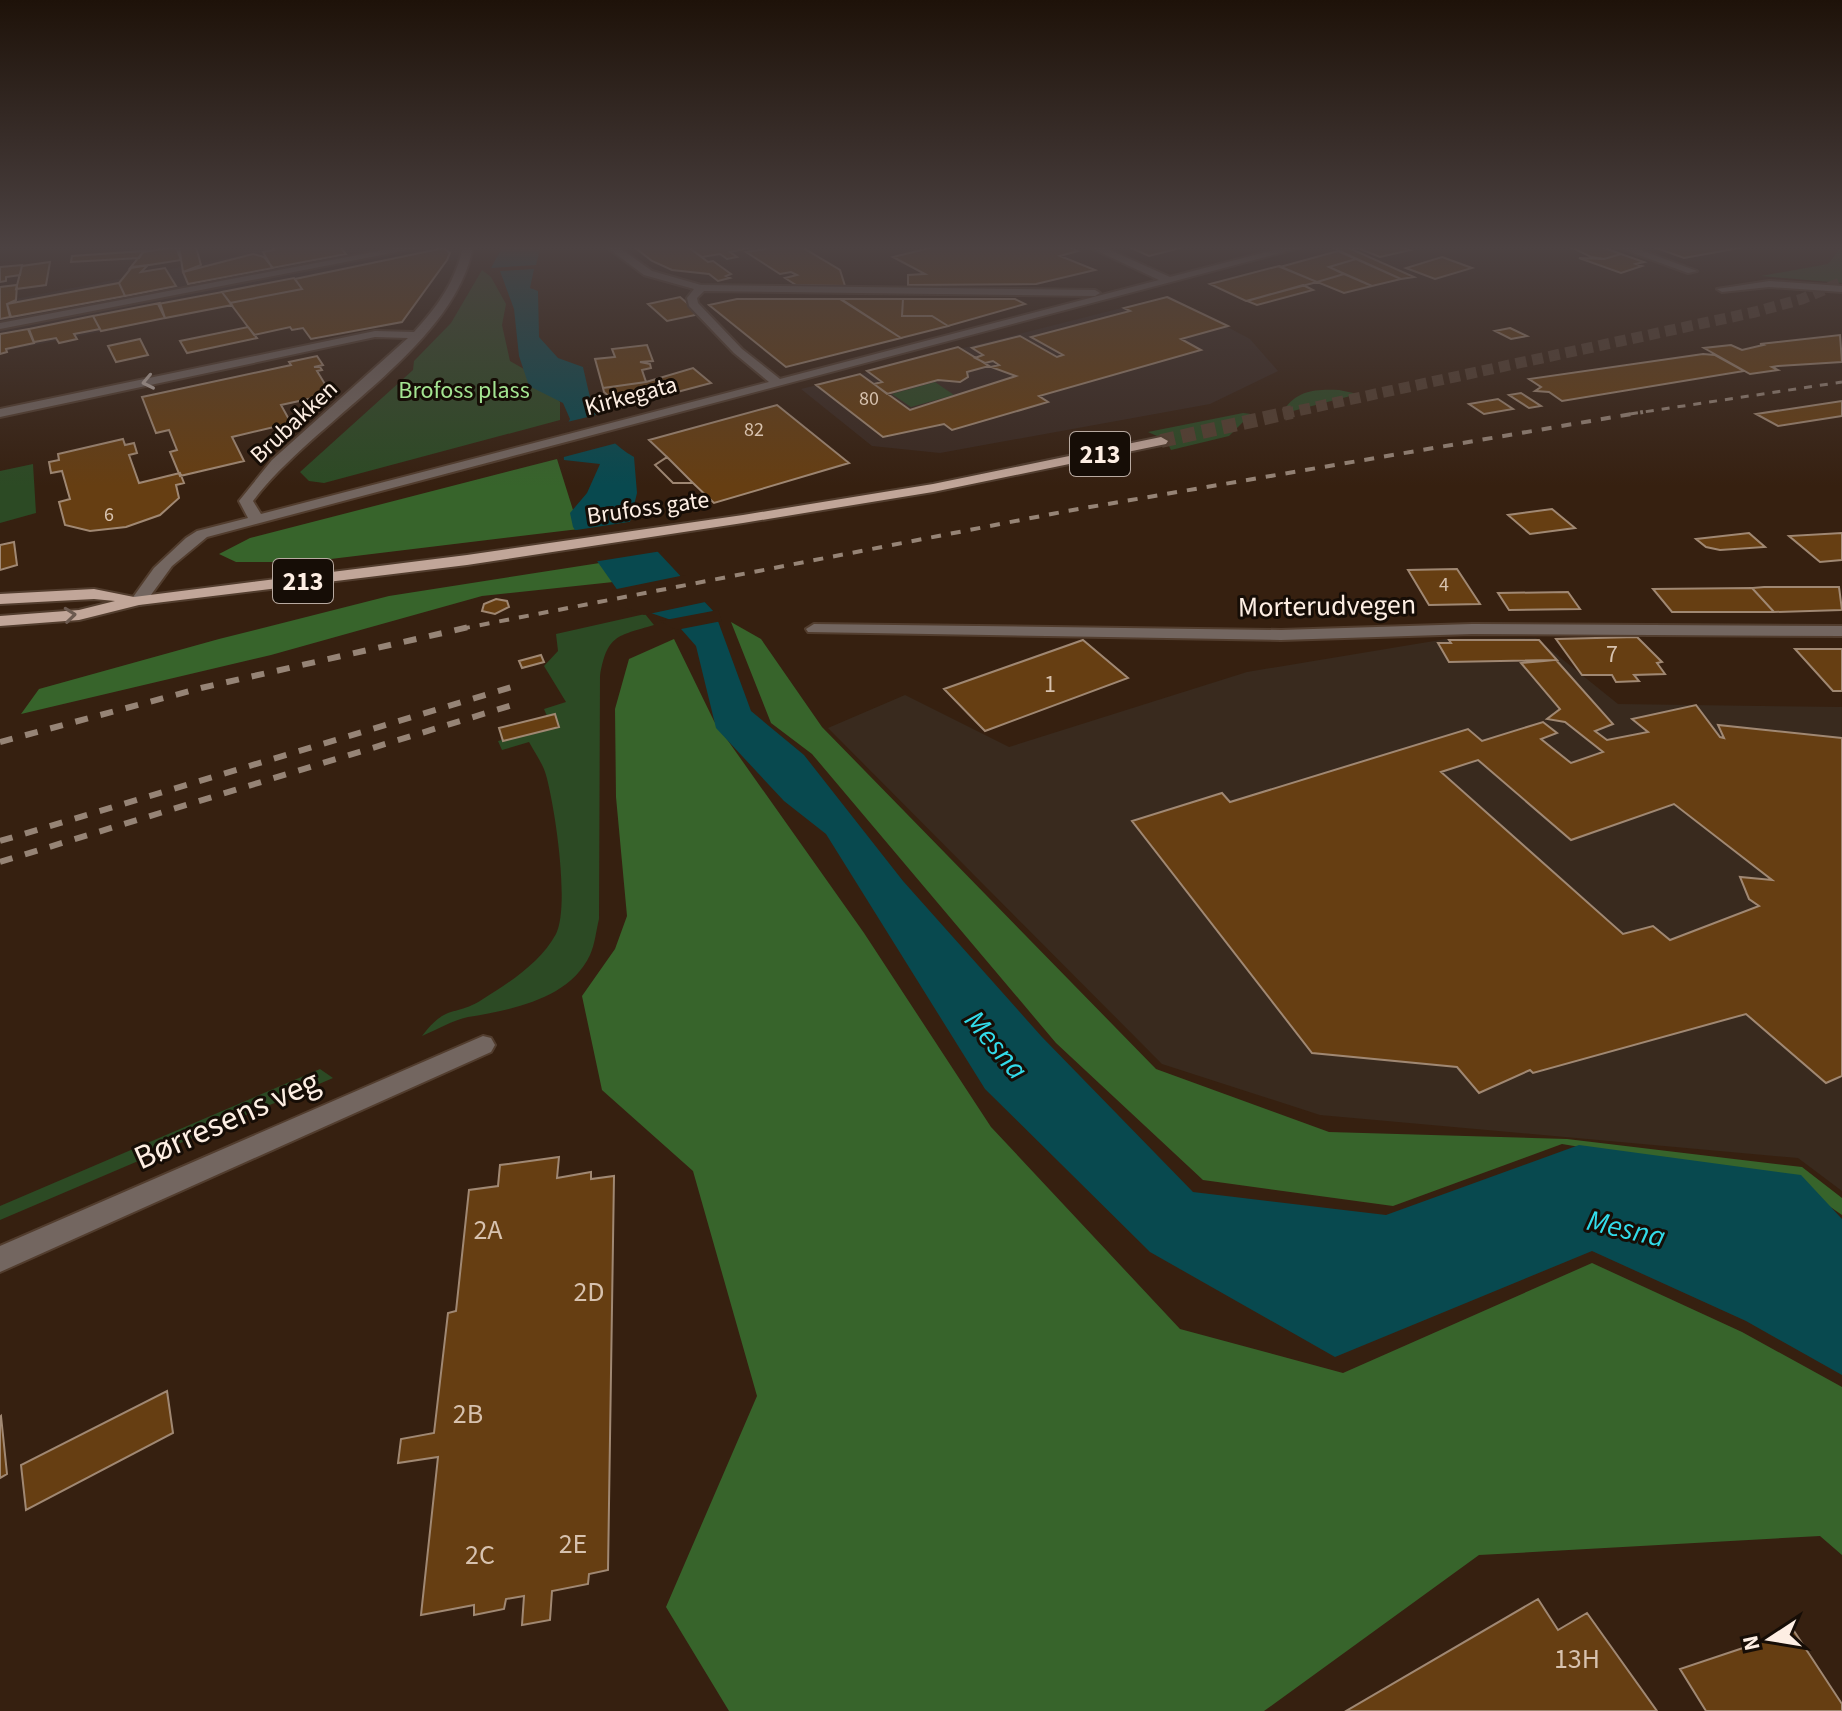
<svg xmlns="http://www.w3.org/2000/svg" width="1842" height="1711" font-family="'Source Sans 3',sans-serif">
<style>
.commercial{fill:#3a2920}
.industrial{fill:#392a1e}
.green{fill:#2c4a24}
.forest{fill:#37642b}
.water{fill:#08494f}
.pier{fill:#362010}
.building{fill:#663e12;stroke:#a08873;stroke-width:2;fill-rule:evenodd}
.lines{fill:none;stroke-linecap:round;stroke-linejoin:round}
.primary-tunnel-far1{stroke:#543f30;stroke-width:11;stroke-dasharray:11 6;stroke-linecap:butt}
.primary-tunnel{stroke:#543f30;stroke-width:14;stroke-dasharray:14 7;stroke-linecap:butt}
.minor-casing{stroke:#523d2e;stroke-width:4}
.primary-casing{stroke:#523d2e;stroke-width:4}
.minor{fill:#736660;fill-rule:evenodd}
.primary{fill:#c1a699;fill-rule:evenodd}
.rail-far2{stroke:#968476;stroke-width:3;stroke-dasharray:8 8;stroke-linecap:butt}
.rail-far1{stroke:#968476;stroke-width:4;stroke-dasharray:10 10;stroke-linecap:butt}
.rail{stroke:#968476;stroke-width:6;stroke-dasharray:13 13;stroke-linecap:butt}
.oneway{stroke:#bfb1a8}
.oneway2{stroke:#6c5a50}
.labels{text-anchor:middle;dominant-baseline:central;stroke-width:6;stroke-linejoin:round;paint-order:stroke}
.far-number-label{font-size:20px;fill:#d7c2af}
.far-park-label{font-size:24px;fill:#a3e491;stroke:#160d06}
.far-street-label{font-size:24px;fill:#fdeee3;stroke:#160d06}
.number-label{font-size:24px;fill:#d7c2af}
.shield{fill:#160d06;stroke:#b8aaa1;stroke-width:2}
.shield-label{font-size:26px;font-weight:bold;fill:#fdeee3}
.street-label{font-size:28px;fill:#fdeee3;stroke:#160d06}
.near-number-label{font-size:28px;fill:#d7c2af}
.water-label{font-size:30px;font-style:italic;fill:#32dbea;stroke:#160d06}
.near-street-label{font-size:34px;fill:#fdeee3;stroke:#160d06}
</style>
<rect width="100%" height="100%" fill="#362010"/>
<path class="commercial" d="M249,246H472L458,259L0,352V302L237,256Z
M1169,296L1250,339L1278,371L1210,404L940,453L872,446L801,389Z"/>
<path class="industrial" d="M1536,638L1618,704L1842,707V1191L1798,1158L1320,1115L1162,1064L828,728L905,695L1009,747L1247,672L1446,639Z"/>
<path class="green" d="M1842,246V283L1761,276L1828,264Z
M482,270L491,277L506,304L502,325L510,361L536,376L560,402V420L324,483L309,481L300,472L413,370L414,361L451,323Z
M935,382L954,395L911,407L892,394Z
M1339,390L1358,394L1289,412L1284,410C1297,390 1316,389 1339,390Z
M1243,413L1251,414L1229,436L1171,450L1166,440L1148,432Z
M33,464L36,513L0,523V471Z
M645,614L654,625C617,636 607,635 600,676L599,919C596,931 595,944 590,955C569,1000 509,1010 468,1017C453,1020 436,1030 422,1036C448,1002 454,1018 483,999C509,983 541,962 556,934C570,906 555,807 546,775C543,764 535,753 529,742L502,750L498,741L552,728L544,709L566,702L544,666L558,651L556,634Z
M320,1069L333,1078L0,1220V1206Z"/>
<path class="forest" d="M557,459L579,529L306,562H236L219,554L250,538Z
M606,562L632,580L482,596L271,655L21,714L39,689L219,639L389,596Z
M731,622L761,639L822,727L1156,1069L1329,1132L1567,1139L1802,1167L1842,1198V1215L1796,1183L1562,1144L1393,1206L1203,1180L1056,1043L812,754L771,723Z
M674,639L714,721L864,933L991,1127L1180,1329L1343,1373L1592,1263L1742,1332L1842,1387V1555L1820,1536L1479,1555L1264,1711H729L666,1607L757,1396L693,1171L602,1090L582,996L615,949L627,916L616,797L615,709L629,659Z"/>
<path class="water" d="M503,246H541L536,265L491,268Z
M534,269L530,288L538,291L539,337L558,358L583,367C593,409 595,434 634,457L637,493L630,522L715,613L751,711L804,755L903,881L1042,1037L1193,1192L1386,1215L1579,1145L1801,1175L1842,1219V1375L1746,1321L1592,1251L1335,1357L1150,1252L985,1089L826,834L784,801L716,728L696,646L674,621L628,605L573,527L570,513L587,493L600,464L564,460L562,435L570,419L563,403L529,386L519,356L514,309L500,271Z"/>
<path class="pier" d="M600,414L617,443L560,458L558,434L563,423Z
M635,521L662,551L593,562L570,531Z
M685,575L710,601L644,615L626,608L612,590Z
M718,610L722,621L676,630L660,621Z"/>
<path class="building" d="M179,246H202L196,247L201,265L183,272Z
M272,246H339L346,254L272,268L263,252L274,250Z
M633,246H687L708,262L713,261L731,274L726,276L730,278L718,281L709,274L672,270L652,261Z
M698,246H758L730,252L737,257L727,259L720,254L702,257L689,248Z
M761,246H800L840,270L845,286L796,285L785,278L797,275L791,272L780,274L746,252L765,249Z
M938,246H1067L1078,251L1060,256L1095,270L1036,284L908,285V275L925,274L893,257Z
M1127,246H1188L1149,256Z
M1353,246L1356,248L1351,249L1414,277L1401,279L1333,248Z
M1353,246H1410L1404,248L1410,250L1380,257Z
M1580,246H1599L1621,254L1604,259L1591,257L1573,248Z
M1651,246H1750L1684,258Z
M176,247L181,260L130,268L143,252Z
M444,248L450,253L447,260L402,322L311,339L303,328L292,330L290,327L254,335L230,303L302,289L295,279Z
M144,251L139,258L71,262L72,256Z
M1338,251L1356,259L1329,267L1344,274L1317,282L1280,267Z
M253,254L264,257L273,268L188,284L183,272Z
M1621,254L1644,262L1636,264L1642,266L1621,273L1579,258L1604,259Z
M1442,257L1472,268L1435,279L1406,268Z
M1356,259L1401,279L1372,286L1329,267Z
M50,262L46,285L16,289L22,266Z
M22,265L20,275L6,277V281L0,282V267Z
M148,265L141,272L165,268L176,286L125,296L119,283L132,267Z
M1279,266L1317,282L1246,301L1210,284Z
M1344,274L1372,286L1344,293L1317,282Z
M294,278L302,289L230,303L222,292Z
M119,283L125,296L11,317L7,304Z
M17,285L16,300L7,304L10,317L0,319V287Z
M1303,285L1313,290L1257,305L1247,301Z
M222,292L232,305L165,318L158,304Z
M680,297L700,314L667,321L648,304Z
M1167,297L1228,326L1181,339L1201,350L1039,396L1048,402L952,430L944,424L883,437L816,385L860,374L910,410L1016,376L991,367L999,365L993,361L985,363L975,358L983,355L972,348L1020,336L1057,357L1063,355L1031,337L1130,311L1124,308Z
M737,299H841L901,338L786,367L709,305Z
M840,299H903L902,316H932L948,326L901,338Z
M903,299H1015L1025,304L948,326L932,316H902Z
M160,303L165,318L101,331L93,316Z
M93,316L100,329L74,334L77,339L59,343L56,338L34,342L29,329Z
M248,327L257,338L187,353L180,341Z
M1510,328L1527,336L1511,339L1495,331Z
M28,329L34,343L6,349L7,352L0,354V334Z
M1840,335L1842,362L1778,366L1772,367L1778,370L1750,374L1704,348L1731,345L1742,350L1763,345L1760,344Z
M140,339L148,355L116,362L108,346Z
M647,345L653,361L640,362L650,364L651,368L642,370L646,382L603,388L595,359L615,357L612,349Z
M958,347L989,366L967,372L968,377L960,382L938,380L887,394L874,384L882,382L867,371Z
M1703,354L1715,355L1744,371L1562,401L1549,392L1535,391L1541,387L1529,379Z
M317,356L323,365L314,367H320L322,370L317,371L331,394L281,405L291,423L232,437L244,461L180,476L170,452L177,450L169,430L156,433L142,397L291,365L289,362Z
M693,368L711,383L621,407L604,392L603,388L646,382Z
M1521,393L1541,406L1529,408L1509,395Z
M1498,399L1513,409L1484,414L1469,404Z
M1842,401V416L1778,426L1756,414Z
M777,405L849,463L714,503L693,483H673L655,465L667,457L649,440Z
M123,439L125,445L134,443L137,453L129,455L139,483L180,473L184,483L176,485L179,498L160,515L126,527L90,531L65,525L59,502L70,499L62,471L51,473L49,462L59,460L58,454Z
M667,457L693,483H673L655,465Z
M1552,509L1575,528L1530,534L1508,515Z
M1749,533L1765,547L1720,550L1706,547L1696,539Z
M1842,533V560L1820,562L1789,536Z
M14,542L17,565L0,570V545Z
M1457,569L1480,604L1429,605L1408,570Z
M1764,587H1839L1842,610L1774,612L1752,588Z
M1752,588L1774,612H1672L1653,589Z
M1568,592L1580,609L1509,610L1498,593Z
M496,599L507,601L509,607L495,614L482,611L484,604Z
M1637,637L1662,662L1657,663L1665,674L1634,675L1639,681L1616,682L1612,675H1582L1556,639Z
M1083,640L1128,678L985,731L944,689Z
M1449,640H1539L1557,660L1449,662L1438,643H1451Z
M1795,649H1842V691H1833Z
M541,655L544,662L522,668L519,661Z
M1556,660L1613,724L1595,731L1607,740L1648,732L1632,719L1696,705L1720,737L1724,738L1718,725L1842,738V1076L1826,1083L1746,1014L1533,1073L1530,1070L1479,1093L1457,1067L1312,1053L1132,821L1222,793L1230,802L1468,729L1482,741L1543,722L1557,733L1541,739L1571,763L1603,752L1565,722L1547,719L1560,709L1521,663ZM1478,760L1571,840L1674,804L1772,880L1740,877L1749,899L1759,906L1670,940L1653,926L1623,934L1441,772Z
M555,714L559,727L503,741L499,728Z
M559,1157L557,1178L591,1172V1179L614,1176L608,1570L589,1574L588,1584L552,1591L550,1620L522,1625L524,1596L506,1599L504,1609L474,1615V1605L421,1615L438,1457L398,1463L401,1439L434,1433L448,1313L456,1311L469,1190L498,1186L500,1165Z
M167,1391L173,1433L26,1510L21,1465Z
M1,1416L7,1474L0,1478V1417Z
M1538,1599L1558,1630L1587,1613L1657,1711H1346Z
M1794,1631L1842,1704V1711H1706L1680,1669Z"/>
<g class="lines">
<path class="primary-tunnel-far1" d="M1283,414L1755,312L1802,299L1842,282"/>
<path class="primary-tunnel" d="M1161,441L1292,412"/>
<g class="minor-casing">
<path id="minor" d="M405,246H428L0,329V323Z
M463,246H473C456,346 313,421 253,501L261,514L769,382L734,353L689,306L687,298L694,289L644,275L605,246H617L652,271L701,285L1095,290L1100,293L1095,296L704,291L697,298L698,303L742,349L780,379L1159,280L1087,246H1101L1170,277L1289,246H1307L207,537L172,566L145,603L139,605L131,600L154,568L186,538L197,531L248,518L239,501L272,460L408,338L375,337L0,417V409L375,331L414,332C438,306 456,281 463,246Z
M1614,246H1630L1697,271L1688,273Z
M1769,281L1842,286V292L1769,287L1722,292L1717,289Z
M814,624L1281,630L1472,624L1842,626V636L1472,634L1281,640L808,632L806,629Z
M483,1036L491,1038L495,1045L491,1052L0,1272V1246Z"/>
</g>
<g class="primary-casing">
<path id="primary" d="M1161,437L1168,441L1166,444L933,492L743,523L467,565L139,605L79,620L0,626V616L79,610L115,601L94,599L0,604V594L94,589L134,597L467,555L743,515L933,484Z"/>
</g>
<use href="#minor" class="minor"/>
<use href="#primary" class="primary"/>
<path class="rail-far2" d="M1630,414L1842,382"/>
<path class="rail-far1" d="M460,629L1067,511L1643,412"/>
<path class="rail" d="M0,742L201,688L469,627
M0,841L515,686
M0,862L519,703"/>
</g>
<defs><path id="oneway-chevron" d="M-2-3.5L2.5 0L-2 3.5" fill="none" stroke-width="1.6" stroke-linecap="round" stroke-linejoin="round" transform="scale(2)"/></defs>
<use class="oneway" href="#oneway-chevron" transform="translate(148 382) rotate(168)"/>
<use class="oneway2" href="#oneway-chevron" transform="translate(70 615) rotate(-6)"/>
<linearGradient id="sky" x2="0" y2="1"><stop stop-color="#1e1209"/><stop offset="0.51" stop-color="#4c4242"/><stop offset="1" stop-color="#4c4242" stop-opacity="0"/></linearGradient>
<rect width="1842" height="486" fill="url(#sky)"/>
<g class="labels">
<g class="far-number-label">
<text x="869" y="399">80</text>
<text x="754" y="430">82</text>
<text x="109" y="515">6</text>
<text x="1444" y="585">4</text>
</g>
<g class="far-park-label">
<text x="464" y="390">Brofoss plass</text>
</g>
<g class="far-street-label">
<text transform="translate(631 396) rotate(-15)">Kirkegata</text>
<text transform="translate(294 422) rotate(-43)">Brubakken</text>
<text transform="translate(648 508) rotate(-8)">Brufoss gate</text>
</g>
<g class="number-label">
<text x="1612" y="654">7</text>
<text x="1050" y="684">1</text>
</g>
<g class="shield">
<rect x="1070" y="432" width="60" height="44" rx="6"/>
<rect x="273" y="559" width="60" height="44" rx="6"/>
</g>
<g class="shield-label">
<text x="1100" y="454">213</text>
<text x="303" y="581">213</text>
</g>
<g class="street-label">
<text transform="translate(1327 606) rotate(-1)">Morterudvegen</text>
</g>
<g class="near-number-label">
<text x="488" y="1230">2A</text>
<text x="589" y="1292">2D</text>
<text x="468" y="1414">2B</text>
<text x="573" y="1544">2E</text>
<text x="480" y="1555">2C</text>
<text x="1577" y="1659">13H</text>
</g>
<g class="water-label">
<text transform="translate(996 1045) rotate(50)">Mesna</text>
<text transform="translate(1626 1229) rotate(13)">Mesna</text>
</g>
<g class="near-street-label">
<text transform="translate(227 1120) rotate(-24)">Børresens veg</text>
</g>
</g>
<g transform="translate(1770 1639) rotate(258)" stroke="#160d06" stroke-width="6" paint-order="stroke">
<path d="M0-6L14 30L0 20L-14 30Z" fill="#fdeee3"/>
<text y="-12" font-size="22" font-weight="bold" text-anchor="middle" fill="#fdeee3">N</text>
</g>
</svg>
